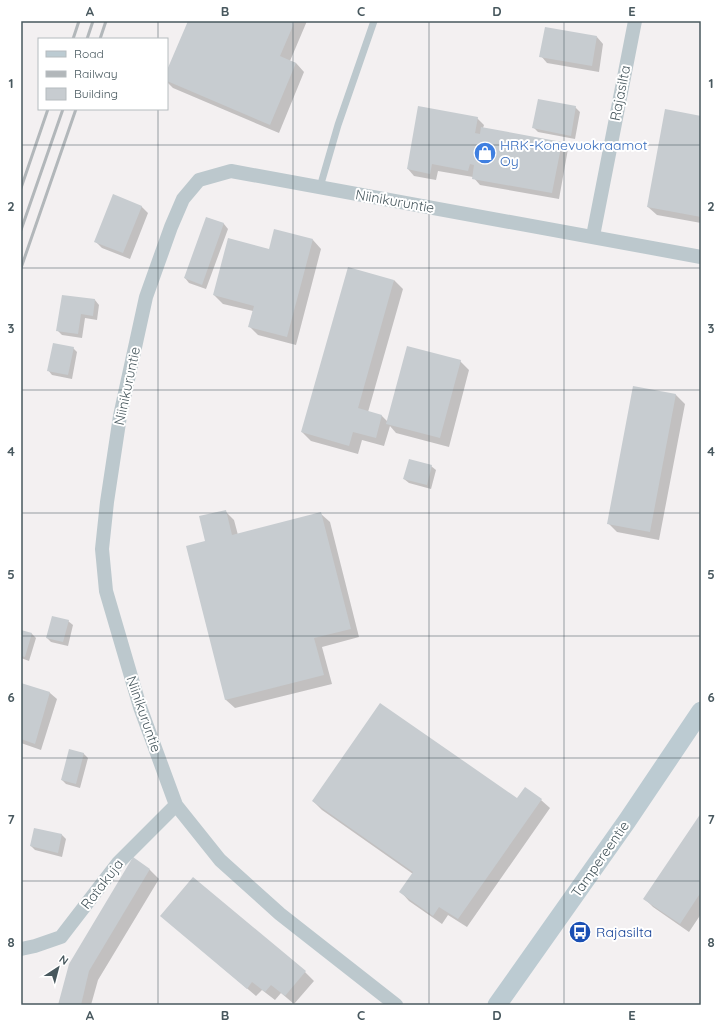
<svg xmlns="http://www.w3.org/2000/svg" width="722" height="1026" font-family="Quicksand,sans-serif">
<style>
.shadow{fill:#0003}
.building{fill:#c7ccd0}
.lines{fill:none;stroke-linecap:round;stroke-linejoin:round}
.service{stroke:#bcc8cd;stroke-width:7}
.minor{stroke:#bcc8cd;stroke-width:14}
.secondary{stroke:#bccbd2;stroke-width:19}
.rail{stroke:#b2b7ba;stroke-width:3}
.grid{fill:none;stroke:#48585e;stroke-width:1;stroke-opacity:0.55}
.labels{text-anchor:middle;dominant-baseline:central;stroke-width:4;stroke-linejoin:round;paint-order:stroke}
.street-label{font-size:14px;fill:#48585e;stroke:#fff}
.shop-label{font-size:14px;fill:#366cbe;stroke:#fff;text-anchor:start}
.transit-label{font-size:14px;fill:#164399;stroke:#fff;text-anchor:start}
.neatline{fill:none;stroke:#48585e;stroke-width:1.5}
.grid-label{font-size:13px;text-anchor:middle;font-weight:bold;fill:#48585e}
</style>
<rect width="100%" height="100%" fill="#f3f0f1"/>
<path class="shadow" d="M189,21H307L290,61L296,63L304,72L279,133L173,88L167,82V72Z
M597,37L603,44L599,72L547,63L541,56Z
M575,107L580,112L575,139L538,132L534,128Z
M701,117V223L657,215L648,207Z
M477,118L484,125L483,128L561,143L568,149L559,199L480,185L473,177L438,171L436,180L414,176L408,169Z
M141,206L148,213L130,259L102,248L95,241Z
M207,218L224,224L228,229L206,289L189,283L185,278Z
M313,240L321,249L296,345L258,335L249,326L253,311L223,304L214,295L270,250Z
M394,280L403,289L368,412L382,416L388,422L460,361L469,370L449,447L396,433L390,426L384,446L362,440L358,454L311,441L302,432Z
M63,296L95,300L99,305L97,320L85,318L82,338L62,335L58,331Z
M73,348L77,352L72,379L52,375L48,370Z
M634,387L676,395L685,404L659,540L617,532L609,524Z
M431,466L436,470L431,489L409,483L404,479Z
M225,511L234,520L238,535L321,514L330,522L359,637L322,647L332,684L235,708L226,700L187,547L207,542Z
M68,621L73,625L68,646L51,642L47,638Z
M21,631L32,634L36,638L29,661L21,658Z
M21,684L50,693L57,699L41,750L21,743Z
M83,753L88,758L80,788L66,784L62,780Z
M541,800L550,808L467,927L448,915L442,924L409,901L401,892L413,874L322,810L313,801Z
M701,815V914L689,932L653,907L645,899Z
M35,829L62,835L66,839L62,857L35,850L31,846Z
M133,859L150,870L159,879L98,980L91,1005H59Z
M162,916L305,972L314,981L294,1004L281,993L275,1000L262,990L256,996Z"/>
<path class="building" d="M188,21H295L280,56L296,63L270,125L167,81V70Z
M545,27L597,36L592,66L539,57Z
M538,99L576,106L571,136L532,128Z
M418,106L478,117L475,133L480,134L481,127L562,142L552,193L472,179L474,165L470,164L468,171L432,164L430,174L407,169Z
M665,109L701,116V217L647,207Z
M113,194L142,206L123,253L94,242Z
M206,217L224,223L202,285L184,278Z
M274,229L313,239L287,337L248,327L254,306L213,295L228,238L269,249Z
M348,267L394,280L358,408L382,415L376,438L353,432L349,446L301,432Z
M62,295L95,299L93,316L81,314L78,334L56,331Z
M53,343L74,347L68,375L47,371Z
M407,346L461,360L440,438L386,424Z
M633,386L676,394L650,532L607,524Z
M409,459L432,465L427,485L403,479Z
M226,510L232,535L321,512L351,629L314,638L324,675L225,700L186,546L205,541L199,516Z
M52,616L69,620L63,642L46,638Z
M21,630L32,633L25,657L21,656Z
M21,683L50,692L35,744L21,739Z
M380,703L517,798L525,787L542,799L458,919L439,907L433,916L399,892L413,872L312,801Z
M69,749L84,753L76,784L61,780Z
M701,813V892L680,924L643,899Z
M34,828L62,834L58,853L30,846Z
M133,857L150,869L89,971L81,1005H58L69,964Z
M193,877L306,971L285,996L271,985L265,992L252,982L247,989L160,916Z"/>
<g class="lines">
<path class="service" d="M320,187L338,125L374,21"/>
<path class="minor" d="M593,236L635,21
M21,949L35,946L61,937L118,863L176,805
M396,1005L280,914L220,860L176,805L140,707L106,591L102,549L107,502L120,416L146,297L171,227L183,199L199,180L231,171L701,257"/>
<path class="secondary" d="M497,1005L627,821L701,711"/>
<path class="rail" d="M73,39L79,21
M87,39L93,21
M100,39L106,21
M21,188L48,109
M21,230L63,109
M21,268L76,109"/>
</g>
<path class="grid" d="M158,21V39M293,21V1005M429,21V1005M564,21V1005M158,109V1005M21,145H701M21,268H701M21,390H701M21,513H701M21,636H701M21,758H701M21,881H701"/>
<defs>
<g id="shop-disc" transform="scale(1.15)"><circle r="9.5" fill="#3f7fe0" stroke="#fff"/><path d="M-5-2.5h2.3a2.7 3.5 0 0 1 5.4 0H5L5.5 6h-11ZM-1.5-2.5h3a1.5 2.3 0 0 0-3 0Z" fill="#fff"/></g>
<g id="bus-disc" transform="scale(1.15)"><circle r="9.5" fill="#1a4fb4" stroke="#fff"/><path d="M-5-6H5V4H4V6H2V4H-2V6H-4V4H-5ZM-3.5-4V0h7V-4ZM-3.5 1.2v1.5H-2V1.2ZM2 1.2v1.5H3.5V1.2Z" fill="#fff"/></g>
</defs>
<g fill-rule="evenodd">
<use href="#shop-disc" x="485" y="153"/>
<use href="#bus-disc" x="580" y="932"/>
</g>
<g class="labels">
<g class="street-label">
<text transform="translate(620 93) rotate(-79)">Rajasilta</text>
<text transform="translate(395 201) rotate(10)">Niinikuruntie</text>
<text transform="translate(127 386) rotate(-78)">Niinikuruntie</text>
<text transform="translate(144 714) rotate(71)">Niinikuruntie</text>
<text transform="translate(600 859) rotate(-55)">Tampereentie</text>
<text transform="translate(102 884) rotate(-52)">Ratakuja</text>
</g>
<g class="shop-label">
<text x="500" y="145">HRK-Konevuokraamot<tspan x="500" dy="16">Oy</tspan></text>
</g>
<g class="transit-label">
<text x="596" y="932">Rajasilta</text>
</g>
</g>
<rect width="722" height="1026" fill="none" stroke="#ffffff" stroke-width="44"/>
<rect x="38" y="38" width="130" height="72" fill="#ffffff" stroke="#b6bcbf"/>
<rect x="46" y="51" width="20" height="6" fill="#bccbd2" stroke="#b6bcbf"/>
<text x="74" y="58" font-size="12" fill="#48585e">Road</text>
<rect x="46" y="71" width="20" height="6" fill="#b2b7ba" stroke="#b6bcbf"/>
<text x="74" y="78" font-size="12" fill="#48585e">Railway</text>
<rect x="46" y="88" width="20" height="12" fill="#c7ccd0" stroke="#b6bcbf"/>
<text x="74" y="98" font-size="12" fill="#48585e">Building</text>
<g transform="translate(58 968) rotate(36)" stroke="#ffffff" stroke-width="3" paint-order="stroke">
<path d="M0-3L7 15L0 10L-7 15Z" fill="#48585e"/>
<text y="-6" font-size="11" font-weight="bold" text-anchor="middle" fill="#48585e">N</text>
</g>
<rect x="22" y="22" width="678" height="982" class="neatline"/>
<g class="grid-label">
<text x="90" y="16">A</text>
<text x="225" y="16">B</text>
<text x="361" y="16">C</text>
<text x="497" y="16">D</text>
<text x="632" y="16">E</text>
<text x="11" y="88">1</text>
<text x="711" y="88">1</text>
<text x="11" y="211">2</text>
<text x="711" y="211">2</text>
<text x="11" y="333">3</text>
<text x="711" y="333">3</text>
<text x="11" y="456">4</text>
<text x="711" y="456">4</text>
<text x="11" y="579">5</text>
<text x="711" y="579">5</text>
<text x="11" y="702">6</text>
<text x="711" y="702">6</text>
<text x="11" y="824">7</text>
<text x="711" y="824">7</text>
<text x="11" y="947">8</text>
<text x="711" y="947">8</text>
<text x="90" y="1020">A</text>
<text x="225" y="1020">B</text>
<text x="361" y="1020">C</text>
<text x="497" y="1020">D</text>
<text x="632" y="1020">E</text>
</g>
</svg>
